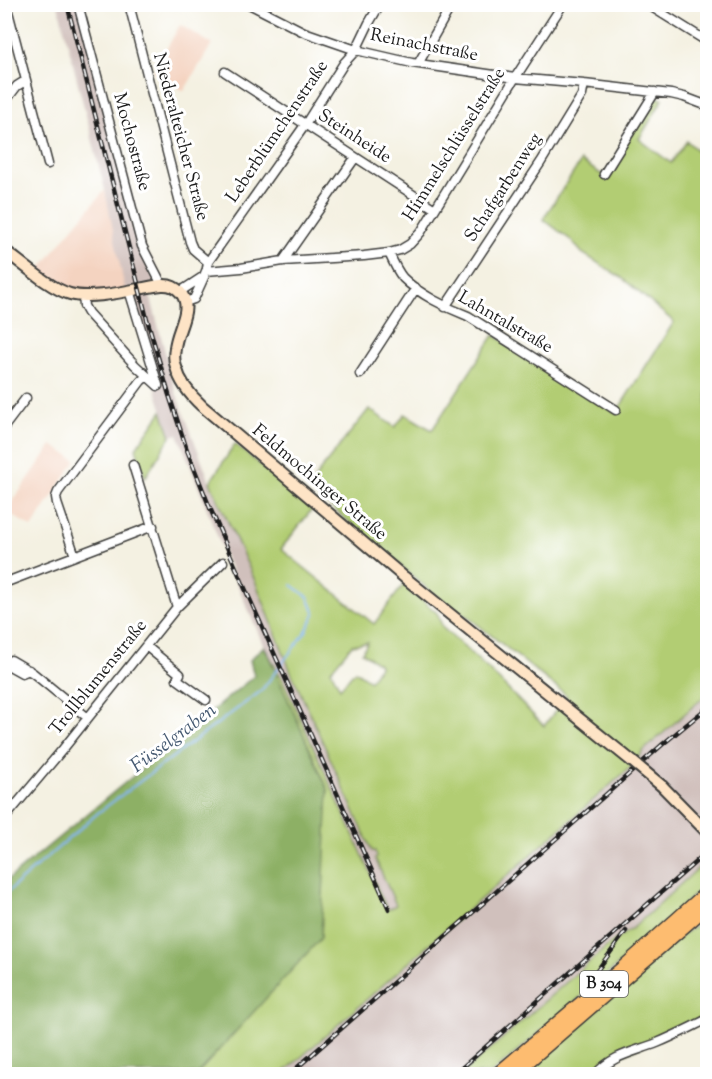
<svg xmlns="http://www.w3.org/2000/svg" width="712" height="1079" font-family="'Sorts Mill Goudy',serif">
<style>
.built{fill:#f4d3c0}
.industrial{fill:#d0c0bc}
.green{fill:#b2cd73;stroke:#677448;stroke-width:1.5;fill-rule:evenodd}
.forest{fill:#8db065;stroke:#546640;stroke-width:1.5}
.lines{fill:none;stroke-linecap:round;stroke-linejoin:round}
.stream{stroke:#85b7f2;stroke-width:2}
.minor-casing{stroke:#3c3c3a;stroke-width:11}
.secondary-casing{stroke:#3c3c3a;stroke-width:14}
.primary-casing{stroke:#3c3c3a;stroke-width:15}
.minor{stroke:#fff;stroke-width:8}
.secondary{stroke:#fee4c6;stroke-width:10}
.primary{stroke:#fdbc70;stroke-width:12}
.rail-casing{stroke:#1c1c1c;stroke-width:4.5}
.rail{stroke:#fff;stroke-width:2;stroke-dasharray:7;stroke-linecap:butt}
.secondary-bridge-casing{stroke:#3c3c3a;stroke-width:14;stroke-linecap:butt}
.secondary-bridge{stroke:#fee4c6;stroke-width:10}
.labels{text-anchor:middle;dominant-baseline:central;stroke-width:6;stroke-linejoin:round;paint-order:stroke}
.shield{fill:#fff;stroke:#606060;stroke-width:1.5}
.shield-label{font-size:16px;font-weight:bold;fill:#1c1c1c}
.street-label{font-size:18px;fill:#1c1c1c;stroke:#fff}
.water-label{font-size:20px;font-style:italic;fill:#465a72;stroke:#fff}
</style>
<rect width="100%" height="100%" fill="#fff"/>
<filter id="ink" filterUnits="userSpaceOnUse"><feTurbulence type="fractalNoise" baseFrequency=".0167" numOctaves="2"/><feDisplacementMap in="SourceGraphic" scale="12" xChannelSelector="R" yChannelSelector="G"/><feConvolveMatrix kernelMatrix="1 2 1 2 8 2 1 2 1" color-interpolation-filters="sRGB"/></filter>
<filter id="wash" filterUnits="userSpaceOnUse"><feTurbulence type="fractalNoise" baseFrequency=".008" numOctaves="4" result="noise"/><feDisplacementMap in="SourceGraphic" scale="24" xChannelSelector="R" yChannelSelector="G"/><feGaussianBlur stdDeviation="1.35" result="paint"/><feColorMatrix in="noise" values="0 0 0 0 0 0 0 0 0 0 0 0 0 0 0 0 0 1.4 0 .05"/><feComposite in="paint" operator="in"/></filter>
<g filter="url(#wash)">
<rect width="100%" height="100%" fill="#f4f1e2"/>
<path class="built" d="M180,25L212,44L184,91L153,72Z
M105,190L127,292L90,297L66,290L38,272L66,236Z
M52,445L76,460L32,528L6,511Z"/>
<path class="industrial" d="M58,5H81L146,250L164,278L149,291L175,390L210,482L256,583L291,672L372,851L374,850L377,857L375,859L396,906L389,909H387L282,678L264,646L227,561L178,434L171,436L151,375L124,285L105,190Z
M707,694V860L633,928L612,942L462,1074H282L633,765L642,752Z"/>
<path class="green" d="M655,97L663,99L639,139L671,163L687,141L707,160V694L642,752L633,765L282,1074H197L224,1044L328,790L264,646L282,678L387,909H389L396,905L375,858L377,857L375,851H372L291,672L256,583L210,482L235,444L313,508L281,549L374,624L404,584L437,613L443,628L487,668L544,726L567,696L468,617L448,606L309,488L322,468L369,409L395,427L405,414L432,430L494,335L616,413L674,322L622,278L582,253L572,241L543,219L581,161L604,176ZM368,642L362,652L380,665L370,681L355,671L340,688L331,670L352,645Z
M162,411L171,436L145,478L136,448Z
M707,860V883L618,965L491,1074H462L612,942L633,928Z
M707,916V1016L609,1061L595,1074H521L684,933L699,924Z"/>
<path class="forest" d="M264,646L328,790L321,938L197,1074H5V882L254,676L250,660Z"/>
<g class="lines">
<path class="stream" d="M4,895L99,812L261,691L305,633L315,614L308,597L292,585"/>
</g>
</g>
<g filter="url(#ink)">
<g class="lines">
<g class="minor-casing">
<path id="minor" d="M6,4L48,164
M78,4L142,246L162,285
M129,4L190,242L193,249L208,262L207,268
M249,4L304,32L356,50L412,63L515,78L584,84L671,94L684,97L708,106
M647,4L708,42
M418,64L452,4
M225,72L435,209
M4,103L17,86L25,81
M604,174L655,92
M389,253C393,262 397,271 403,278C419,294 447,308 468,316L616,410
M283,261L355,158
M208,262L305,125L344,63L356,50L369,23L380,4
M129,290L158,385
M181,291L204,276L206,271L241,268L283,261L364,256L389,253L400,250L410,244L421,232L515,78L563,4
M83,295L84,306L88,313L135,365L158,386
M185,302L194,299L204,277
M445,307L541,162L582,95L584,84
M360,374L416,288
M4,427L26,398
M133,465L177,607
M75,556L57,503L56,497L58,492L141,381L147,376
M4,583L153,526
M146,646L180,674L177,679L206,700
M4,663L22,673L29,670
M6,664L11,660L33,673L88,718
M4,819L63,749L177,607L223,562
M596,1074C612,1055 634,1052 657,1043C674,1036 691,1027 708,1019"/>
</g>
<g class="secondary-casing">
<path id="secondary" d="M4,250C22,263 49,288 70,294C95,301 136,288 162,285C177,284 188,296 185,312C183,324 176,336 175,348C174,354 174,362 176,367C180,383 190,395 202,406L404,577L633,762
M662,786L708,833"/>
</g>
<g class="primary-casing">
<path id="primary" d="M497,1074L622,968L708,891
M514,1074L708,906"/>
</g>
<use href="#minor" class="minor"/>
<use href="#secondary" class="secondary"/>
<use href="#primary" class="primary"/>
<g class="rail-casing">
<path id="rail" d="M67,4L147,319L169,395L187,450L210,508L247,593L389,909
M596,972L626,931
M290,1074L663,744L708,707
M455,1074L708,851"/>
</g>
<use href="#rail" class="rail"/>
<g class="secondary-bridge-casing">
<path id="secondary-bridge" d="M633,762L662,786"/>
</g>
<use href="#secondary-bridge" class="secondary-bridge"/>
</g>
</g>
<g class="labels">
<rect class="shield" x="580" y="971" width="48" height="26" rx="4.5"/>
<g class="shield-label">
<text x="604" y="984">B 304</text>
</g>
<g class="street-label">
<text transform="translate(424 46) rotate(11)">Reinachstraße</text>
<text transform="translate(278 132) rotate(-56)">Leberblümchenstraße</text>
<text transform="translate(180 137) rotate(75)">Niederalteicher Straße</text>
<text transform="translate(354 137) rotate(33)">Steinheide</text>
<text transform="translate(131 142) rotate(75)">Mochostraße</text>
<text transform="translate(455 145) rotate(-58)">Himmelschlüsselstraße</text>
<text transform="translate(504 188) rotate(-57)">Schafgarbenweg</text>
<text transform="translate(505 323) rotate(30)">Lahntalstraße</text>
<text transform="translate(319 483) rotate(40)">Feldmochinger Straße</text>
<text transform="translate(99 678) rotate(-51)">Trollblumenstraße</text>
</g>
<g class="water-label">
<text transform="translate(174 739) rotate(-37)">Füsselgraben</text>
</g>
</g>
<rect width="712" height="1079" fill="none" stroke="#fff" stroke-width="24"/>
</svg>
